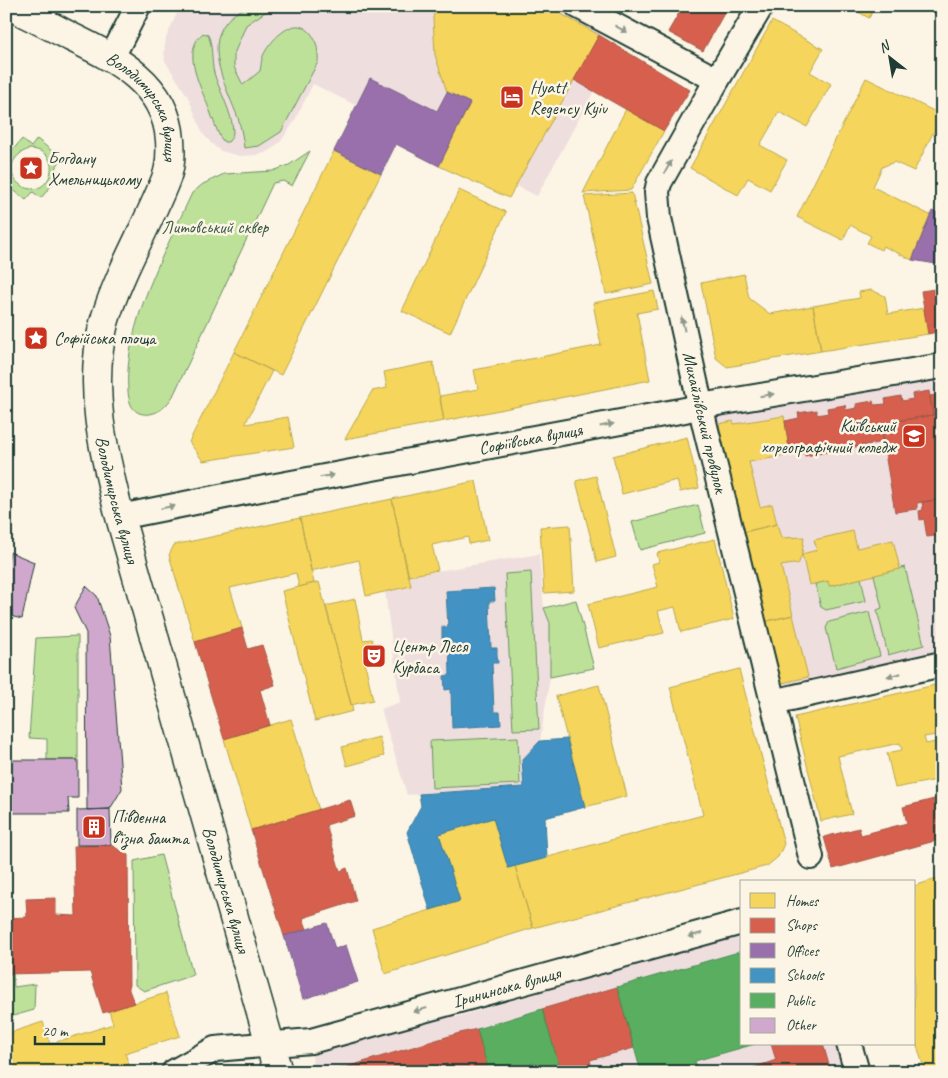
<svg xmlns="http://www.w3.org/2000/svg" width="948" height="1078" font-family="Caveat,sans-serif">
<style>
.built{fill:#efdede}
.green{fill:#bee19a;stroke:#6e8f67;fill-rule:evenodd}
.homes{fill:#f6d55c;stroke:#b6a750}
.shops{fill:#d6604d;stroke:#9f5646}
.offices{fill:#9970ab;stroke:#746187}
.schools{fill:#4393c3;stroke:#387998}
.public{fill:#5aae61;stroke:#488c54}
.building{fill:#d1a8cd;stroke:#1f3d34}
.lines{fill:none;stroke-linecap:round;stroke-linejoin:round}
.minor-casing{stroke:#1f3d34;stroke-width:28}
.major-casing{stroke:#1f3d34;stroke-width:31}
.minor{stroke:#fcf5e5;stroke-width:24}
.major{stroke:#fcf5e5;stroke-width:28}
.oneway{fill:#8e998c}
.labels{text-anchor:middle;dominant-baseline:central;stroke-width:5;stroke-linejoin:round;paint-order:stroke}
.poi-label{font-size:18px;fill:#1f3d34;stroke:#fcf5e5;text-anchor:start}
.street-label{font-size:18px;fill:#1f3d34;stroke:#fcf5e5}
.park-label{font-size:18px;fill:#3f5e48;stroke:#fcf5e5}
</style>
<rect width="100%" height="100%" fill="#fcf5e5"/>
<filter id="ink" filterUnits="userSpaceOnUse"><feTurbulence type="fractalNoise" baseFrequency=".02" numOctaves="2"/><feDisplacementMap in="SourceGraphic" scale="10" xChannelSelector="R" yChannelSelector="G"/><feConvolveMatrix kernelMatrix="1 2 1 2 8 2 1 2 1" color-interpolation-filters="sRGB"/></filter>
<g filter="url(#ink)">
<path class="built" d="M180,6H558L602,30L575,80L594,91L537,196L313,84L294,122L281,141L273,148L265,153L256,155L240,156L221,151L214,146L203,134L188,97L165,61L164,51L166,38Z
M942,378V652L781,689L713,417L716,414Z
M539,554L544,608L550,623V677L540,741L522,760L524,787L407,795L381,709L400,702L385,592L410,586L408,576Z
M742,933V1044H838L847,1072H313L312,1054L321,1046L440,1010L456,1017Z"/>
<path class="green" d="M247,6H274L246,25L234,54V67L243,85L260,71C261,67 261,62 262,59C265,47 285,24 299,26C315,29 319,49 318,62L281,132L259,146L244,148C243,138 241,128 238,118C228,91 204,49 226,22C231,15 240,11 247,6Z
M203,33L208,35C213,45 211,61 214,73C219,90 233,114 233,132C233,136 231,139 228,142H224L220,137C216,128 213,120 210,111C202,89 180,52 203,33Z
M22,139L31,147L37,139L62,159L55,168L61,174L41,198L33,192L26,200L6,184V174L8,171L6,169V158ZM30,149C64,150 53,196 26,188C21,186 17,183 14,178C7,165 17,152 30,149Z
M310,151L292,186L283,181L273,183L173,396C167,405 161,412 150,414C134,416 129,405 128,391C123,326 166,250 192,193L203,184L224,174L273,171L289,165Z
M698,505L705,533L640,550L632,522Z
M905,567L924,645L888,655L877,610L882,608L874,575Z
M531,572L539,729L513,730L505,574Z
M861,578L866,601L826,610L821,607L815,584L828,581L830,586Z
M576,600L594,668L550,677V623L544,608Z
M869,612L880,656L836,668L826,628L829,622Z
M78,636V760H47V739L29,738L36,638Z
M518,737L520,784L432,788L430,741Z
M161,855L193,975L144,991L135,985L134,861Z
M6,974H13L14,987L35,984L34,1010L6,1018Z"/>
<path class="homes" d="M436,6H547L599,35L509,198L439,166L470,103L447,92L435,55L433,18Z
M848,6H875L869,18Z
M772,21L823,49L810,72L831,84L807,127L779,112L760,145L787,160L770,190L748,178L738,195L690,168Z
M866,78L942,115L914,171L894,162L882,167L873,187L930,215L912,260L883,246L881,250L867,243L871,236L850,225L843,240L797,217Z
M626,109L664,131L631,190L583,193Z
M334,151L381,174L281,375L234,352Z
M459,190L506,212L450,333L402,311Z
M632,193L653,284L606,294L584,196Z
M744,274L749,298L770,314L813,306L821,351L727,367L716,358L701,283Z
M871,290L885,296L888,314L924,308L928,334L821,351L813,306L860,298L859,292Z
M654,291L658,309L637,313L650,380L444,421L440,396L478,389L474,370L601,345L593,303Z
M234,352L272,371L245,424L288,417L294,447L203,461L189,442Z
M433,362L444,421L345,439L372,391L387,388L384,372Z
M784,416L790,455L749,462L760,507L772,504L777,524L744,532L728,466H726L719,424L733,421L734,424Z
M687,437L699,488L680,492L677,480L622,494L613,456Z
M596,476L616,557L597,562L576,481Z
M476,481L488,540L469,544L468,537L432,545L438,570L408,576L392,499Z
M392,499L411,586L366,596L359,560L311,571L300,518Z
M300,518L314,583L299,587L296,573L230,588L242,628L195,642L169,555L174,545Z
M777,524L781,538L804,537L802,554L798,565L793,564L781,566L793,615L763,622L744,532Z
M570,525L574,591L544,593L540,527Z
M853,531L857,548L893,540L900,569L829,586L828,581L809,585L802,554L817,550L814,540Z
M715,539L734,619L681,632L675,607L658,611L664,633L599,648L588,604L658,587L652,564L659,562L657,553Z
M319,582L353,711L315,721L282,591Z
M355,599L363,640L372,639L375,652L363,654L373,700L351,705L326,606Z
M793,615L808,677L778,684L763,622Z
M739,669L784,844L778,857L767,866L533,928L515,866L703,815L670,687Z
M599,685L627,796L585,807L556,696Z
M935,685L942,717V734L924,737L926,744L940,741L942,749V779L895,788L887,753L902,750L900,743L838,756L852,814L821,821L795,717Z
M291,719L319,810L251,830L224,739Z
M379,737L384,756L347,766L342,747Z
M493,818L508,868L515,866L533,928L385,974L372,928L460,901L439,834Z
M942,877V1072H922L925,1071L914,1037V886Z
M166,993L180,1036L125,1053L129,1065L107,1072H6V1069L11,1067L6,1051V1034L43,1022L50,1044L113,1024L109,1011Z"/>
<path class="shops" d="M683,6H724L727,8L703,51L668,32Z
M599,35L690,90L664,131L574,80Z
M942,288V331L928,334L921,291Z
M929,391L933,415L880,424L883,442L805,456V453L790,455L785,421L799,418L798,413L817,410V415L828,413L827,408L845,405L846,410L857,408L856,404L873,401L874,405L886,404L885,399L901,396L902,401L913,399L912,394Z
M942,394V499L917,503V509L895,512L880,424L933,415L930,396Z
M942,499V535L927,537L924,519L920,520L919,511L923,510L922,502Z
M940,574H942V614L935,582V578Z
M242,628L248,649L262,645L275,685L260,690L270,725L224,739L195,642Z
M942,797V839L833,869L824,837L859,828L861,835L907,823L903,807Z
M350,800L355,816L326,825L340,871L347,868L356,901L303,918L307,929L284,936L251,830Z
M111,845L128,855L129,990L134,1003L103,1013L90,972L6,974V918L27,917L26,899L56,898V915L76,916L74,846Z
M617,987L634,1048L590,1060L593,1072H561L542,1009Z
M477,1029L489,1072H330L456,1034Z
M771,1044H823L831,1072H741L776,1060Z"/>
<path class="offices" d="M370,78L437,111L447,92L470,103L439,166L396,144L381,174L334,151Z
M932,211L942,214V265L912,260Z
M327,923L335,949L346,945L358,982L303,999L284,936Z"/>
<path class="schools" d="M494,588L495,601H489L491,648H497V655L498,663H492L494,712H500L501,725L452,728L451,689L445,690L444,676L450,675L449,641L442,642V627H448L446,591Z
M567,739L585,807L545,818L547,858L508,868L493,818L439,834L460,901L430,910L407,832L421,806L419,794L524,787L522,760L540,741Z"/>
<path class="public" d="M742,951V1044H755L695,1061L698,1072H641L617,987Z
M542,1009L561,1072H538L535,1063L505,1072H489L477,1029Z"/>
<path class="building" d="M10,552L34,562L22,619L6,615V570Z
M86,586L97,596L110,636L122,789L110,809L87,810L86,633L74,608Z
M6,760H78V798H68L69,813H6Z
M110,809L111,845H77V810Z"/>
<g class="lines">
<g class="minor-casing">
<g id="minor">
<path d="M578,6L717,80"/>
<path id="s1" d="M761,6L717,80L659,183L657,192L659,218L705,426L811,857"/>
<path d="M112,57L138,6"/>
<path id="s2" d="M120,517L265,488L685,410L700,406L942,366"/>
<path d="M773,702L942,664"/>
<path d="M849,1044L857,1072"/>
<path id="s3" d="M174,1072L215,1049L311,1041L742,922"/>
</g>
</g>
<g class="major-casing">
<g id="major">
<path id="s4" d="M10,6C30,16 51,26 71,37C116,59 166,83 170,140C171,154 171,167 165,181C146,229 118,274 104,323C87,388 104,454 120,517L278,1072"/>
</g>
</g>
<use href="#minor" class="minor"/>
<use href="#major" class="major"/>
</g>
<defs><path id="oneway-solid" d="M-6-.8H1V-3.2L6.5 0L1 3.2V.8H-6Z" transform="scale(1.25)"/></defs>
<g class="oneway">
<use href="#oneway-solid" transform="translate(621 29) rotate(28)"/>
<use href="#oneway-solid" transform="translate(668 167) rotate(-61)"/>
<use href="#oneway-solid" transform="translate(683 324) rotate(-102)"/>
<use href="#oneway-solid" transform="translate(767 395) rotate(-9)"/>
<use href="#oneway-solid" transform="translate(607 425) rotate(-11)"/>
<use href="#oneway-solid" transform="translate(327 476) rotate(-10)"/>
<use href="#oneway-solid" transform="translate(168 507) rotate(-11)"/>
<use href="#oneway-solid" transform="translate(894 675) rotate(167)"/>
<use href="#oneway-solid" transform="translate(695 935) rotate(165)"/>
<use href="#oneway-solid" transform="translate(420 1010) rotate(164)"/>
</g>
</g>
<defs>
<g id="hotel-square" transform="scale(1.25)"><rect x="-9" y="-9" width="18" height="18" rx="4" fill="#c8321e" stroke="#fcf5e5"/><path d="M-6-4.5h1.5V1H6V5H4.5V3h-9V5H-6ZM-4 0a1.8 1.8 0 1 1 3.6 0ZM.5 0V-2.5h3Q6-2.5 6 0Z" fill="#fff"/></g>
<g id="sight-square" transform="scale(1.25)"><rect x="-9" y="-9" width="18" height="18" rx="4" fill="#c8321e" stroke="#fcf5e5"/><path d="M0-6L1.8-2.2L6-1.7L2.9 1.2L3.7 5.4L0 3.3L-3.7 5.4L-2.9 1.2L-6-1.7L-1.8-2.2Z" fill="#fff"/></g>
<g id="university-square" transform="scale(1.25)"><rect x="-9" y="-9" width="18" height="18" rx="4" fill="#c8321e" stroke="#fcf5e5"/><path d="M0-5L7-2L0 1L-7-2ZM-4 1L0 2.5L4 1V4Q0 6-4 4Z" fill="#fff"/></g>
<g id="theatre-square" transform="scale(1.25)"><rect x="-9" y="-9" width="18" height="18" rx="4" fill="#c8321e" stroke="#fcf5e5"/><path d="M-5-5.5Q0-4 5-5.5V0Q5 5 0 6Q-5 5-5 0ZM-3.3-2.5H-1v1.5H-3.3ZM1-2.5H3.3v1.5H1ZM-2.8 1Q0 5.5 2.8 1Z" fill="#fff"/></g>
<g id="building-square" transform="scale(1.25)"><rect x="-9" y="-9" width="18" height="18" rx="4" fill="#c8321e" stroke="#fcf5e5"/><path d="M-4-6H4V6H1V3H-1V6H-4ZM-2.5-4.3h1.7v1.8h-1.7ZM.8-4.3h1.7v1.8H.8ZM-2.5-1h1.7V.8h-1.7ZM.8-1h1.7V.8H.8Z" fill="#fff"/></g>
</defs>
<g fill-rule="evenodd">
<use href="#hotel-square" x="512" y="97"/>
<use href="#sight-square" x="31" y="168"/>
<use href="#sight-square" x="36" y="338"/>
<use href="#university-square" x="914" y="436"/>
<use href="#theatre-square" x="374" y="656"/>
<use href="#building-square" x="94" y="827"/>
</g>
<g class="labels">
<g class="poi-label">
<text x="530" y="87">Hyatt<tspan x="530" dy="21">Regency Kyiv</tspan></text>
<text x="48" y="158">Богдану<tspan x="48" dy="21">Хмельницькому</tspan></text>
<text x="54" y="338">Софійська площа</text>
<text x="896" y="426" text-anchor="end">Київський<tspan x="896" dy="21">хореографічний коледж</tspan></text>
<text x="392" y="646">Центр Леся<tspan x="392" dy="21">Курбаса</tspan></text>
<text x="112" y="817">Південна<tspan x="112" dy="21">в'їзна башта</tspan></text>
</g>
<g class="street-label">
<text stroke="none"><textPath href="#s4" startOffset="175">Володимирська вулиця</textPath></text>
<text stroke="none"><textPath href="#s1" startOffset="449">Михайлівський провулок</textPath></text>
<text stroke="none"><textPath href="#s2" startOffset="418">Софіївська вулиця</textPath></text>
<text stroke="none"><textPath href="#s4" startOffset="595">Володимирська вулиця</textPath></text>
<text stroke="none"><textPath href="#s4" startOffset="1000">Володимирська вулиця</textPath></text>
<text stroke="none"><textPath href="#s3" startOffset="346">Ірининська вулиця</textPath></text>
</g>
<g class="park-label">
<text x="215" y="227">Литовський сквер</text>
</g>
</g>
<rect width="948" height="1078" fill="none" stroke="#fcf5e5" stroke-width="25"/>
<rect x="12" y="12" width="923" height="1053" fill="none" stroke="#1f3d34" stroke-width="2" filter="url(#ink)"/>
<rect x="740" y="880" width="175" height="165" fill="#fcf5e5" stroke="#a4ab9e"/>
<rect x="750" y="893" width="25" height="15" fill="#f6d55c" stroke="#a4ab9e"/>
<text x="786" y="906" font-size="15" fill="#1f3d34">Homes</text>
<rect x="750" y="918" width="25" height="15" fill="#d6604d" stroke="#a4ab9e"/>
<text x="786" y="930" font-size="15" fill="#1f3d34">Shops</text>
<rect x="750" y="943" width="25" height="15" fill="#9970ab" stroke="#a4ab9e"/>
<text x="786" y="956" font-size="15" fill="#1f3d34">Offices</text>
<rect x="750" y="968" width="25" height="15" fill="#4393c3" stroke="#a4ab9e"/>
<text x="786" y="980" font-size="15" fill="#1f3d34">Schools</text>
<rect x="750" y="993" width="25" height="15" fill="#5aae61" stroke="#a4ab9e"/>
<text x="786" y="1006" font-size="15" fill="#1f3d34">Public</text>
<rect x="750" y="1018" width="25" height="15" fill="#d1a8cd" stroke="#a4ab9e"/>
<text x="786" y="1030" font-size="15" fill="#1f3d34">Other</text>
<g transform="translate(890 58) rotate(329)" stroke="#fcf5e5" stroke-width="4" paint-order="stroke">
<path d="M0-4L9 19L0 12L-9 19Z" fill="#1f3d34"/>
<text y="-8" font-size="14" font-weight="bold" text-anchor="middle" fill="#1f3d34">N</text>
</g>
<path d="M35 1036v8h69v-8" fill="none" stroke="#1f3d34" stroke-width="2.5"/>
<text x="42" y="1036" font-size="15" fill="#1f3d34" stroke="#fcf5e5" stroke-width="4" paint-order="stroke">20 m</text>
</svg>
